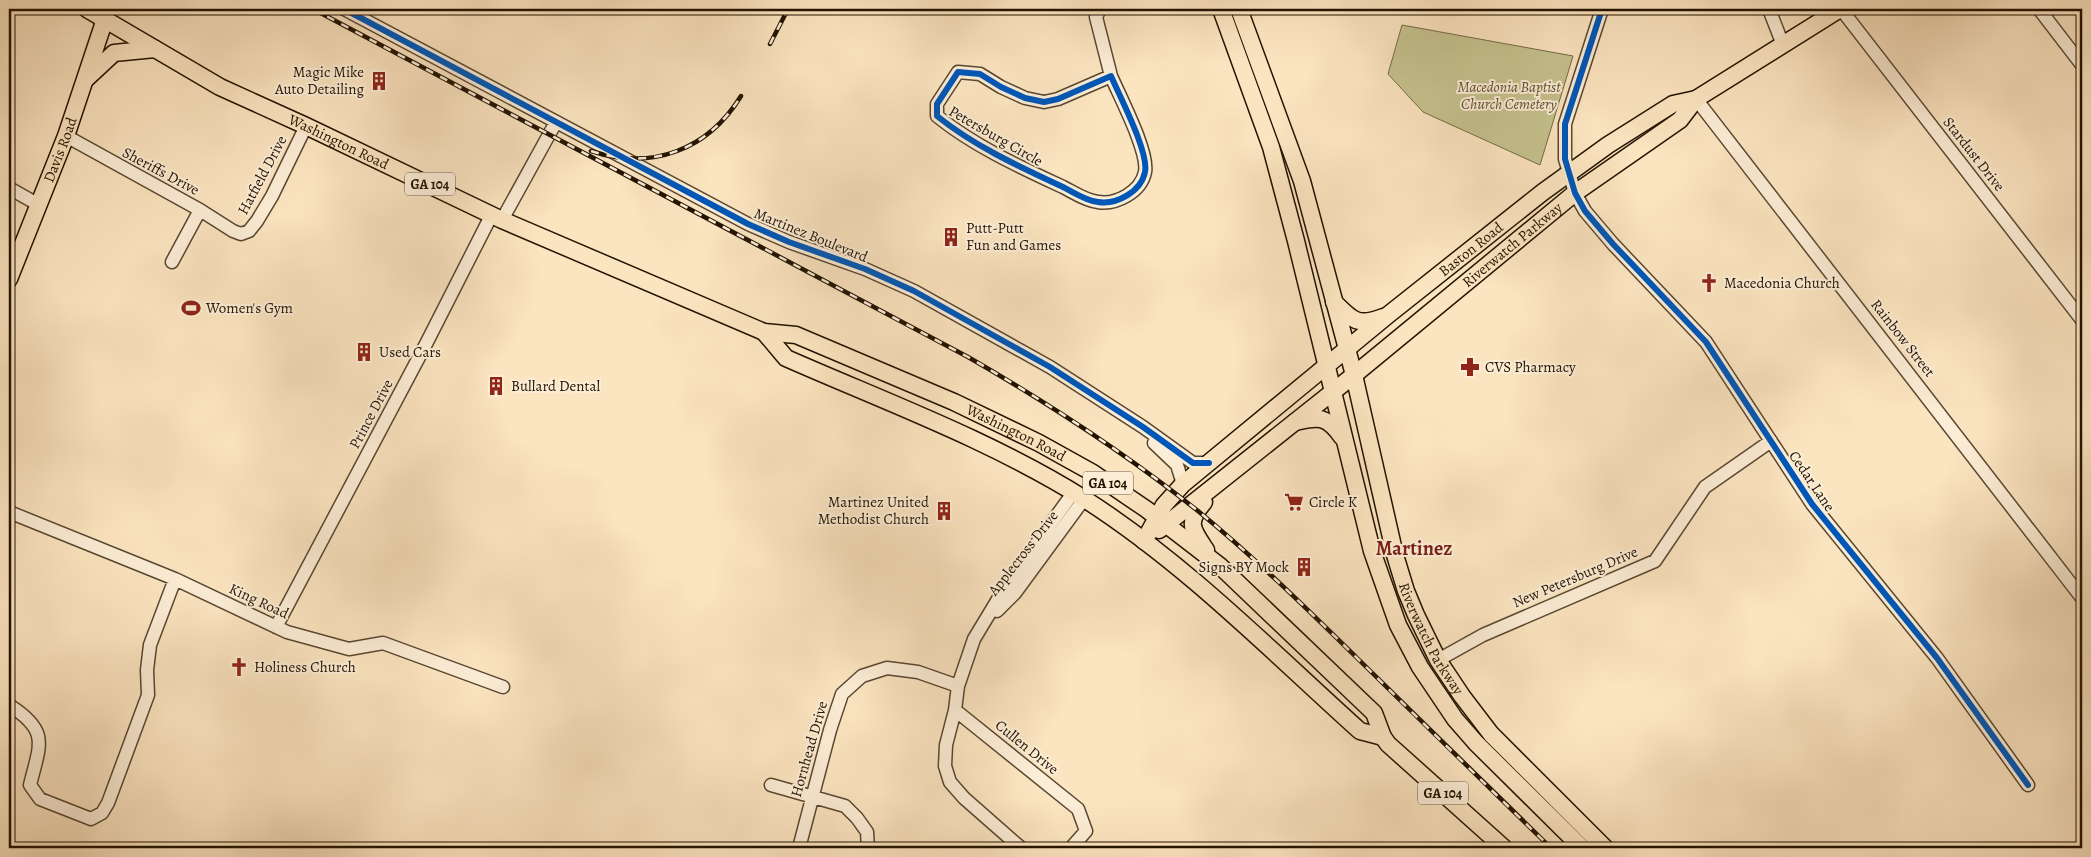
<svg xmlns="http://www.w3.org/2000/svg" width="2091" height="857" font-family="Alegreya,serif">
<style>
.green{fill:#c5c28e;stroke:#746a47}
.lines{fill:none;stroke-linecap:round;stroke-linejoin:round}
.minor-casing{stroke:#584730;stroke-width:15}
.major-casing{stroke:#221300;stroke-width:19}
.minor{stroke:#fcedd6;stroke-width:12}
.major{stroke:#fbe4c0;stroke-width:16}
.rail-casing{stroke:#221300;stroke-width:4.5}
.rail{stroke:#fcedd6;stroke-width:2.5;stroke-dasharray:8;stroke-linecap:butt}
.cycleway-casing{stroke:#fcedd6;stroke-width:9}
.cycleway{stroke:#0057b8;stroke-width:6}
.labels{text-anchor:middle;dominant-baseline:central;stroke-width:4;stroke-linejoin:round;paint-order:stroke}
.shield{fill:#fcedd6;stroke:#635440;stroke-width:1}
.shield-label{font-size:14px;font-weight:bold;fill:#221300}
.poi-label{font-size:15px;fill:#221300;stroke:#fcedd6;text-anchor:start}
.park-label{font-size:15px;font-style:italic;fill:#5b5032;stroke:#fcedd6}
.street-label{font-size:15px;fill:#221300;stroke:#fcedd6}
.district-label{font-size:20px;font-weight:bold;fill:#7a1f14;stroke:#fcedd6}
</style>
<rect width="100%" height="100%" fill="#fbe4c0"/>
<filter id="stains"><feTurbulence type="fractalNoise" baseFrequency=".004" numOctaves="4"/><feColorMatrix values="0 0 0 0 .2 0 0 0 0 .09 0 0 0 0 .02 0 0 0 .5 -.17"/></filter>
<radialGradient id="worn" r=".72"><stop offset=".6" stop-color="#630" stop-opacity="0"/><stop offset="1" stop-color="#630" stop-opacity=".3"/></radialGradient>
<path class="green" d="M1402,25L1573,56L1540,165L1423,112L1388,74Z"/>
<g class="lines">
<g class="minor-casing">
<path id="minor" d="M344,9L748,224L789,242L865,269L914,291L1050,367L1143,427L1193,463H1209
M1100,9L1096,17L1111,76
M1602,9L1565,124V159L1575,193L1585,211L1613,244L1706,342L1812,504L1937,658L2028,785
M1769,9L1783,45
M1841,9L2082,320
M2039,9L2082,65
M958,72L980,74L1001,87L1025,98L1044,102L1058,99L1111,76C1120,97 1149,152 1145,172C1141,192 1116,205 1098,202C1086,201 1073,192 1063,187C1020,167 974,146 937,116V104Z
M1696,99L2082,598
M66,136L200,210L233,231L241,234L249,231L257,221L272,196L306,126
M9,188L39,205
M502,220L556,122
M172,262L200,210
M1154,443L1177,465L1183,484
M9,512L175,579L287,632L349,649L383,643L503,687
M997,611L1015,593L1084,499
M276,627L427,342L492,214
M1438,660L1483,635L1655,561L1705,487L1771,441
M9,705C50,731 40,744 30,785L40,799L91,819L102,813L108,803L148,695L147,670L150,645L175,579
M955,710L1078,809L1086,831L1071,848
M771,785L845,806L857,818L867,832L868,848
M799,848L830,730L842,694L862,676L887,668L918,672L958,686
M1021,848L964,798L950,782L945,766L946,745L955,710L958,686L974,639L1006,586L1073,493"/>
</g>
<g class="major-casing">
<g id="major">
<path id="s1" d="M87,9L220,87L306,126L502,220L764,332L796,335L954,402L1039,443L1093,473L1146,509L1220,566L1374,713L1383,737L1388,744L1504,848"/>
<path d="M1221,9L1271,147L1296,241L1372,551L1398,625L1420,667L1455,719L1476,743L1582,848"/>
<path id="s2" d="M1239,9L1302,181L1354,375L1395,555L1406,591L1416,615L1438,660L1462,696L1491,734L1605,848"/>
<path d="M86,79L114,53L155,49"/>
<path id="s3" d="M9,279L66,136L105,19"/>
<path d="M1334,302C1352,320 1357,327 1383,317"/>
<path d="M764,332L786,358C886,402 990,440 1083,498C1185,563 1270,650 1360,731L1383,737"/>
<path d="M1295,422C1319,416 1327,416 1342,437"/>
<path d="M1204,502C1186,523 1192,529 1206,550"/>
<path id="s4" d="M1159,530L1354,375L1575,193L1680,120L1696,99"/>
<path id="s5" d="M1144,541L1164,505L1183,484L1388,315L1543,192L1608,145L1673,104L1696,99L1840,9"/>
</g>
</g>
<use href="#minor" class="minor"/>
<use href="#major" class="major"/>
<g class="rail-casing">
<path id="rail" d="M313,9L968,357C1048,403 1125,453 1198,511C1253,556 1305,607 1356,657C1421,721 1486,785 1551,848
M770,44L788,9
M591,151C652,171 708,150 741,96"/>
</g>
<use href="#rail" class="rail"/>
<g class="cycleway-casing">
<path id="cycleway" d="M344,9L748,224L789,242L865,269L914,291L1050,367L1143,427L1193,463H1209
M1602,9L1565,124V159L1575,193L1585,211L1613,244L1706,342L1812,504L1937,658L2028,785
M958,72L980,74L1001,87L1025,98L1044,102L1058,99L1111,76C1120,97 1149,152 1145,172C1141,192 1116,205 1098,202C1086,201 1073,192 1063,187C1020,167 974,146 937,116V104Z"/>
</g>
<use href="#cycleway" class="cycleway"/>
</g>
<defs>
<g id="building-bare" transform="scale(1.5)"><path d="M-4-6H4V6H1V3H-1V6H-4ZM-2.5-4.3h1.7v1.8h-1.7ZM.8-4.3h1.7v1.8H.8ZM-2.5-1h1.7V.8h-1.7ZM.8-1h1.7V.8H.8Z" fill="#8f2418" stroke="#fcedd6" stroke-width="2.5" paint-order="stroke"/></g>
<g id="church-bare" transform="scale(1.5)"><path d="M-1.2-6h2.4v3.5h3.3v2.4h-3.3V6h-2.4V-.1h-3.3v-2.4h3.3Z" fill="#8f2418" stroke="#fcedd6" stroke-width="2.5" paint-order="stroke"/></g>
<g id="stadium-bare" transform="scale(1.5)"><path d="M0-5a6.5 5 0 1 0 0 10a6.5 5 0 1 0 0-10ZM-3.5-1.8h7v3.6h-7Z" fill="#8f2418" stroke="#fcedd6" stroke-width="2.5" paint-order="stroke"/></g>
<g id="pharmacy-bare" transform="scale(1.5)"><path d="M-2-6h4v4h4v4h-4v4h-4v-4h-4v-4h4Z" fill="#8f2418" stroke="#fcedd6" stroke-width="2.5" paint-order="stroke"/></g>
<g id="supermarket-bare" transform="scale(1.5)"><path d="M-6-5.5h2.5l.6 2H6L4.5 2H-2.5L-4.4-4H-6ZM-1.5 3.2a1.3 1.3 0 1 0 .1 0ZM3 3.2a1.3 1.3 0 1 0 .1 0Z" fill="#8f2418" stroke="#fcedd6" stroke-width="2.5" paint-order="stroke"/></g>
</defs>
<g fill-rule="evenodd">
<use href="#building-bare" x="379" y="81"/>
<use href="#building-bare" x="951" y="237"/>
<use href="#church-bare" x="1709" y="283"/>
<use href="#stadium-bare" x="191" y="308"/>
<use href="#building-bare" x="364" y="352"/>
<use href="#pharmacy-bare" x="1470" y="367"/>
<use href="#building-bare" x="496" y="386"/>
<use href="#supermarket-bare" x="1294" y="502"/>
<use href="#building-bare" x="944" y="511"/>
<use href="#building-bare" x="1304" y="567"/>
<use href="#church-bare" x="239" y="667"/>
</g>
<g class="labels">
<g class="shield">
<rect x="405" y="172.5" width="50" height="23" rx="4"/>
<rect x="1083" y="471.5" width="50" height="23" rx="4"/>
<rect x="1418" y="781.5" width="50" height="23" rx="4"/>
</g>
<g class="shield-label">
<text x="430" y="184">GA 104</text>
<text x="1108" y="483">GA 104</text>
<text x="1443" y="793">GA 104</text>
</g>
<g class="poi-label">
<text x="364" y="72" text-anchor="end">Magic Mike<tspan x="364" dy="17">Auto Detailing</tspan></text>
<text x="966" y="228">Putt-Putt<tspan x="966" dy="17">Fun and Games</tspan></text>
<text x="1724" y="283">Macedonia Church</text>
<text x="206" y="308">Women's Gym</text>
<text x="379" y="352">Used Cars</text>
<text x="1485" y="367">CVS Pharmacy</text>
<text x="511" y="386">Bullard Dental</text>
<text x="929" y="502" text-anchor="end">Martinez United<tspan x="929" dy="17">Methodist Church</tspan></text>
<text x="1309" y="502">Circle K</text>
<text x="1289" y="567" text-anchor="end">Signs BY Mock</text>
<text x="254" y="667">Holiness Church</text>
</g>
<g class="park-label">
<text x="1509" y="87">Macedonia Baptist<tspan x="1509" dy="17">Church Cemetery</tspan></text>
</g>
<g class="street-label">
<text transform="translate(996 136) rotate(30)">Petersburg Circle</text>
<text stroke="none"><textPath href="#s1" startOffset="285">Washington Road</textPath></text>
<text stroke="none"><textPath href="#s3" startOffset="139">Davis Road</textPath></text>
<text transform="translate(1974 154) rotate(52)">Stardust Drive</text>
<text transform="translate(161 171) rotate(28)">Sheriffs Drive</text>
<text transform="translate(262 175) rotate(-62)">Hatfield Drive</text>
<text transform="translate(811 235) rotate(22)">Martinez Boulevard</text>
<text stroke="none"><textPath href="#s4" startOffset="454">Riverwatch Parkway</textPath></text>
<text stroke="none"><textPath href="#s5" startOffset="441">Baston Road</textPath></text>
<text transform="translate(1903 338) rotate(52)">Rainbow Street</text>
<text transform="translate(371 414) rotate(-62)">Prince Drive</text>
<text stroke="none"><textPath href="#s1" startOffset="1024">Washington Road</textPath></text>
<text transform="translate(1812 481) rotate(56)">Cedar Lane</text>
<text transform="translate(1023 553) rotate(-52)">Applecross Drive</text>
<text transform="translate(1575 577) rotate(-23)">New Petersburg Drive</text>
<text transform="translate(259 601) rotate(25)">King Road</text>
<text stroke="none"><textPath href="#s2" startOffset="660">Riverwatch Parkway</textPath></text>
<text transform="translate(1027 747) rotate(39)">Cullen Drive</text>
<text transform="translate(809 749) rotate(-74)">Hornhead Drive</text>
</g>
<g class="district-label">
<text x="1414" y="548">Martinez</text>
</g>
</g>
<rect width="2091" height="857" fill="none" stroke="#fbe4c0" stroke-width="30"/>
<rect x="10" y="10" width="2071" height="837" fill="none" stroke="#221300" stroke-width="2.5"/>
<rect x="15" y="15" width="2061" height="827" fill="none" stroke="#221300"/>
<rect width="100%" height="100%" filter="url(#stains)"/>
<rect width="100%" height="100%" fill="url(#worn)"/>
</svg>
